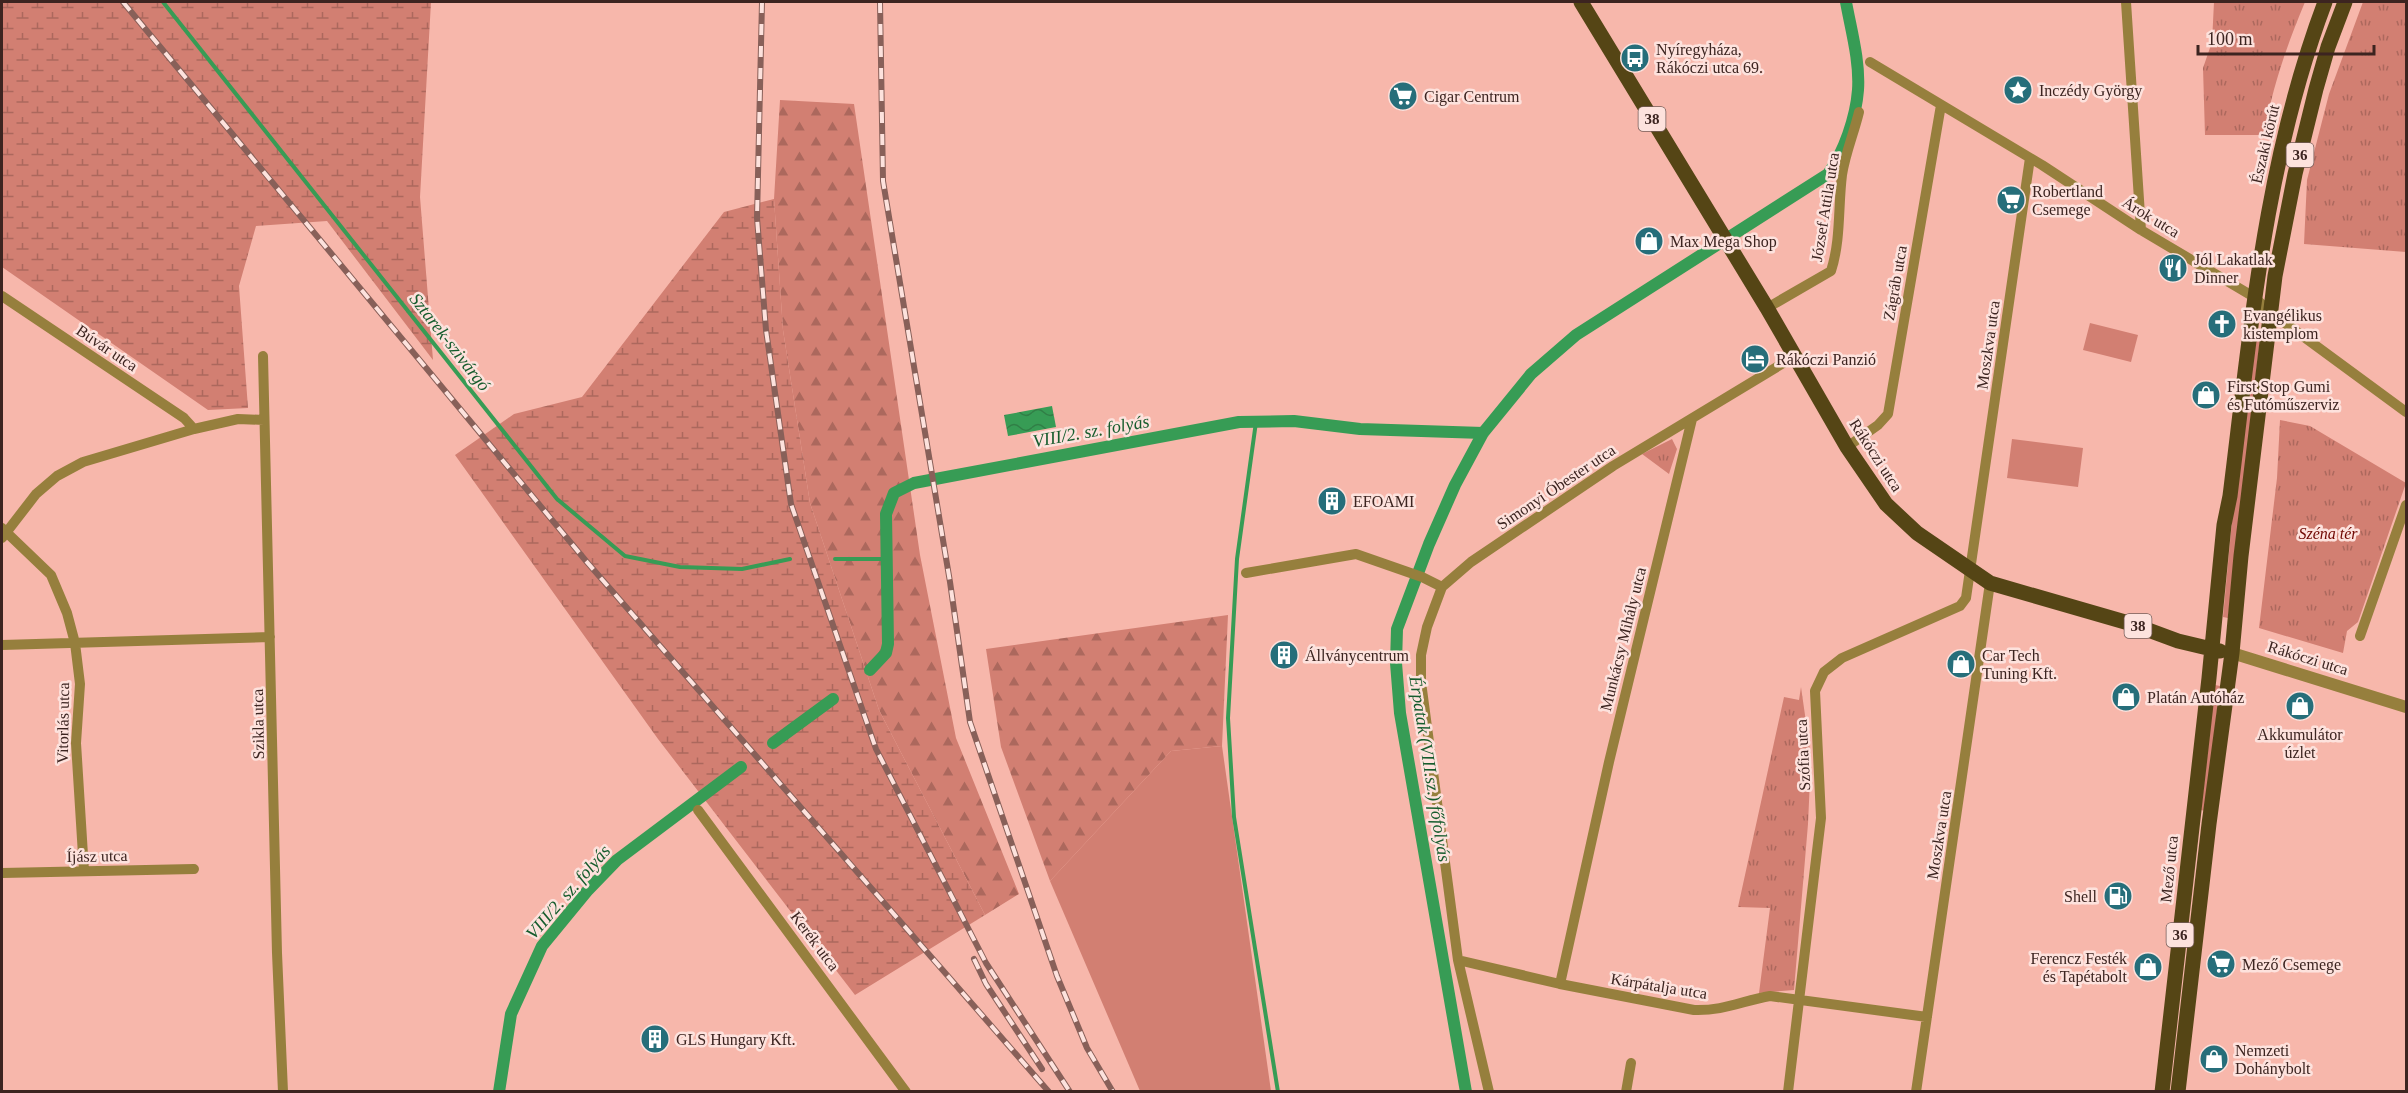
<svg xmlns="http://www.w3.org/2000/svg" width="2408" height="1093" font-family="'Times New Roman',serif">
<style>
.grass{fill:#d27f72}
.forest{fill:url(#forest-firs)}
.wetland{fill:url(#wetland-marsh)}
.park{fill:url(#park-tufts)}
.water{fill:url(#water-waves)}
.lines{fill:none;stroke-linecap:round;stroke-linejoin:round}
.stream{stroke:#379c55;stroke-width:4}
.canal{stroke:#379c55;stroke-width:12}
.minor{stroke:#967f3d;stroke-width:10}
.tertiary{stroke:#967f3d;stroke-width:12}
.primary{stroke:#554515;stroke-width:15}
.rail-casing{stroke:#886059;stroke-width:6}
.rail{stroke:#fde2dd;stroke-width:4;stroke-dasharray:11;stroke-linecap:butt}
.labels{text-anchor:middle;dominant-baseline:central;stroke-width:5;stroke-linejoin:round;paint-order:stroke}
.shield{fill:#fde2dd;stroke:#765d59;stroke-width:1.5}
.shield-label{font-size:15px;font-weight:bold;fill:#3c2420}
.poi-label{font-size:16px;fill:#3c2420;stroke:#fde2dd;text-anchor:start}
.street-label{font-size:16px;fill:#3c2420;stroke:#fde2dd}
.park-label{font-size:16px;font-style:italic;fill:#6f0601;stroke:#fde2dd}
.water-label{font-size:18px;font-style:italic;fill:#165c2d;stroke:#fde2dd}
</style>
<defs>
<pattern id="forest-firs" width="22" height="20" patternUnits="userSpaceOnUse" patternTransform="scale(1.5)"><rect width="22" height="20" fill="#d27f72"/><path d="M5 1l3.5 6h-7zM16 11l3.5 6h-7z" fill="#ac685d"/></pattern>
<pattern id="wetland-marsh" width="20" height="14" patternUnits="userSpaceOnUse" patternTransform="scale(1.5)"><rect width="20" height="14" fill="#d27f72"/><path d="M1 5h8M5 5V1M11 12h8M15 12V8" fill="none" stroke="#ac685d"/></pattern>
<pattern id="park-tufts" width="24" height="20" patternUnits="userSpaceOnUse" patternTransform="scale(1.5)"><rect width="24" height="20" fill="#d27f72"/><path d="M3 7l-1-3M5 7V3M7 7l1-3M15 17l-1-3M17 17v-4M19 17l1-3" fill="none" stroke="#ac685d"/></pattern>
<pattern id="water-waves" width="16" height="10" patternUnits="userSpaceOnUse" patternTransform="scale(1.5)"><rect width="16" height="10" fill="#379c55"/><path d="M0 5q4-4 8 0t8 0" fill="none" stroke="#307f46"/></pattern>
</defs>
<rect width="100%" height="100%" fill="#f7b7ab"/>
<path class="grass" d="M2090,323L2138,335L2131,362L2083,350Z
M2255,339H2260L2228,618L2223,617L2232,521Z
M2012,439L2083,448L2078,487L2007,478Z
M2215,685L2220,686L2205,811L2201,810Z
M1222,746L1271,1091H1140L1050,881L1171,751Z"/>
<path class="forest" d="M780,100L854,104L920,555L956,738L1019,894L985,915L879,710L810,503L783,330L774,199Z
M1228,615L1222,746L1171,751L1050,881L1001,747L986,649Z"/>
<path class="wetland" d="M2,2H431L420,197L433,360L327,221L256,226L239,286L248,408L208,410L2,267Z
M774,199L783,330L810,503L879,710L985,915L855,995L658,739L455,455L514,414L582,397L724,212Z"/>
<path class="park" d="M2214,2H2305C2287,45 2272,88 2264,135H2205L2203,68L2212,42Z
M2363,2H2406V252L2304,244L2307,180L2329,94Z
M2280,420L2310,426L2406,483L2358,622L2347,631L2343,653L2259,628L2277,478Z
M1672,439L1677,449L1669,474L1642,454Z
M1801,687L1811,757L1808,824L1794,990L1759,993L1770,908L1738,907L1784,697L1799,700Z"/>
<path class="water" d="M1052,406L1056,427L1008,436L1004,415Z"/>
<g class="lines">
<path class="stream" d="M163,2L557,499L625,556L680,567L742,569L790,559
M1256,422L1237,559L1228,718L1234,817L1278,1092
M835,559H886"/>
<path class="canal" d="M870,670L886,653L888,644L886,514L894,493L914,483L1239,422L1294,421L1360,429L1483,433
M773,743L833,699
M499,1092L511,1014L542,946L588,890L617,860L741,767
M1466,1092L1400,713L1396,663L1397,629L1429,544L1455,485L1483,433L1531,374L1576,335L1828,174C1844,152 1856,117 1858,90C1860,61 1851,30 1846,2"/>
<path class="minor" d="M2126,2L2141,230
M1870,62L2042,165L2141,230L2254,297L2270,312L2406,412
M2,296L184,418L194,429
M1767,308L1831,271C1841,240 1838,207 1842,175C1845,154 1854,133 1859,112
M263,356L277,953L283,1092
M1847,447L1878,425L1888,414L1941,105
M2,528L51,575L67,613L75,643L80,684L76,743L84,871
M2,538L36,494L57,476L83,462L194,429L238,419L264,420
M1246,573L1356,554L1422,577L1442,587
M2360,636L2406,505
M2,645L270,637
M698,810L906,1092
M2,873L194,869
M1458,960L1560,984L1694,1010C1723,1011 1742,1001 1770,996L1927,1017
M1560,984L1609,762L1692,419
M1489,1092L1458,960L1421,682V655L1427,627L1442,587L1471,562L1613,466L1795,356
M1626,1092L1631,1063
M1788,1092L1821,818L1815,691L1824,672L1842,658L1960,606L1966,598L2030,158
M1916,1092L1990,583"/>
<path class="tertiary" d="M2232,653L2406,707"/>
<path class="primary" d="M1581,2L1767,308L1847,447L1886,504L1917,533L1990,583L2132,624L2178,641L2220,651
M2162,1092L2209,678L2224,525L2230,496C2251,328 2265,161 2325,2
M2178,1092L2209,824L2232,653L2241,556L2275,276L2295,174L2316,89L2328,47L2345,2"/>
<g class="rail-casing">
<path id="rail" d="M123,2L586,561L1049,1092
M762,2L757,218L766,330L791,504L876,749L986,963L1070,1092
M880,2L883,181L950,582L970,722L1057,976L1087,1048L1113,1092
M974,959L986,984L1042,1069"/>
</g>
<use href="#rail" class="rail"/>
</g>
<defs>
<g id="bus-disc" transform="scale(1.5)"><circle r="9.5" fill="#266e7a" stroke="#fde2dd"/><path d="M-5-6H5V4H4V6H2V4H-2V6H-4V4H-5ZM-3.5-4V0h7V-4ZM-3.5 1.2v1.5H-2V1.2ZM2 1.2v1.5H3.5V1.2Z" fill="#fff"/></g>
<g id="sight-disc" transform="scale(1.5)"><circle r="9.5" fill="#266e7a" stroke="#fde2dd"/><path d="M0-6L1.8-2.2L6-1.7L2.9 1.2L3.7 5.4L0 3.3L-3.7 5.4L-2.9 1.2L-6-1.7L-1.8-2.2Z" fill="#fff"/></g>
<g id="supermarket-disc" transform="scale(1.5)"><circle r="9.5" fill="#266e7a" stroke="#fde2dd"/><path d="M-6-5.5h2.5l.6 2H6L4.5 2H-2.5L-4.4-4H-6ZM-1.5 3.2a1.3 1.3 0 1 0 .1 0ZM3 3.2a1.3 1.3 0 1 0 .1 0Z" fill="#fff"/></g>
<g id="shop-disc" transform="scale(1.5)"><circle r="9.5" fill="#266e7a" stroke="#fde2dd"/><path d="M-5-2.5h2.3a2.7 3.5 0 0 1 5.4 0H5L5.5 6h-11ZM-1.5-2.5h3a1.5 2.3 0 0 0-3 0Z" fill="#fff"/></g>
<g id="restaurant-disc" transform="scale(1.5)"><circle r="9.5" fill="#266e7a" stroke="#fde2dd"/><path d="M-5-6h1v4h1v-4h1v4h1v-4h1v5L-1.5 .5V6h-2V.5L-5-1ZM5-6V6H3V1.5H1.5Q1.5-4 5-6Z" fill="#fff"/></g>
<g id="church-disc" transform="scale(1.5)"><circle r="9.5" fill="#266e7a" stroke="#fde2dd"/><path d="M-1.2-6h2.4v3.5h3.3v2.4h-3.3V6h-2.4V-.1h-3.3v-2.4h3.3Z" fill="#fff"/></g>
<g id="hotel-disc" transform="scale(1.5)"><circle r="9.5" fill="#266e7a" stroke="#fde2dd"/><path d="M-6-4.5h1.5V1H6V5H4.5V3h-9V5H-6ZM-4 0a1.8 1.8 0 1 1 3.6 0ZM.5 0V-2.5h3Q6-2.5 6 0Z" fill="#fff"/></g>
<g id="building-disc" transform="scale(1.5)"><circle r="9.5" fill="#266e7a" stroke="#fde2dd"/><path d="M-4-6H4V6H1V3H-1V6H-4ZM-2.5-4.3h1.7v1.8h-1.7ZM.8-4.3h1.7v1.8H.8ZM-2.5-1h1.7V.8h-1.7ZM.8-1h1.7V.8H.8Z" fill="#fff"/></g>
<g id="fuel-disc" transform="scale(1.5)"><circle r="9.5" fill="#266e7a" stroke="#fde2dd"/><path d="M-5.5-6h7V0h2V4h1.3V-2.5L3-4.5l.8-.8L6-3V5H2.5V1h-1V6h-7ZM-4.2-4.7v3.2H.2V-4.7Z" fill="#fff"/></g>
</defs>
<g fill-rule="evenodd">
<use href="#bus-disc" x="1635" y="58"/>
<use href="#sight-disc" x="2018" y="90"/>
<use href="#supermarket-disc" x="1403" y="96"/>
<use href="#supermarket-disc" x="2011" y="200"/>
<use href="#shop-disc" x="1649" y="241"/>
<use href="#restaurant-disc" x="2173" y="268"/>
<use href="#church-disc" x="2222" y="324"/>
<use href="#hotel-disc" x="1755" y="359"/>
<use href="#shop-disc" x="2206" y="395"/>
<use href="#building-disc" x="1332" y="501"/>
<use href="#building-disc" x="1284" y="655"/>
<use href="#shop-disc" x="1961" y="664"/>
<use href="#shop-disc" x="2126" y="697"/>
<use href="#shop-disc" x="2300" y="706"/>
<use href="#fuel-disc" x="2118" y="896"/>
<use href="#supermarket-disc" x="2221" y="964"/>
<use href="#shop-disc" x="2148" y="967"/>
<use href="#building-disc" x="655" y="1039"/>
<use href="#shop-disc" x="2214" y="1059"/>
</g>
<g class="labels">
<g class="shield">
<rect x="1638.5" y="107" width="27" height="24" rx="4.5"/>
<rect x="2286.5" y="143" width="27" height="24" rx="4.5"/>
<rect x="2124.5" y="614" width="27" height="24" rx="4.5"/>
<rect x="2166.5" y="923" width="27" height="24" rx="4.5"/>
</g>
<g class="shield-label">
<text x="1652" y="119">38</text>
<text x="2300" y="155">36</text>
<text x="2138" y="626">38</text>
<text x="2180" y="935">36</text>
</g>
<g class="poi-label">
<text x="1656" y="49">Nyíregyháza,<tspan x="1656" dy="18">Rákóczi utca 69.</tspan></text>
<text x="2039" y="90">Inczédy György</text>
<text x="1424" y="96">Cigar Centrum</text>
<text x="2032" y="191">Robertland<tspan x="2032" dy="18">Csemege</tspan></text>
<text x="1670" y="241">Max Mega Shop</text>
<text x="2194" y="259">Jól Lakatlak<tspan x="2194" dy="18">Dinner</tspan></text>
<text x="2243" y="315">Evangélikus<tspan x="2243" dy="18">kistemplom</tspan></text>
<text x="1776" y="359">Rákóczi Panzió</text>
<text x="2227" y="386">First Stop Gumi<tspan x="2227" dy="18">és Futóműszerviz</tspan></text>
<text x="1353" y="501">EFOAMI</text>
<text x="1305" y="655">Állványcentrum</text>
<text x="1982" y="655">Car Tech<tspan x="1982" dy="18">Tuning Kft.</tspan></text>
<text x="2147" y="697">Platán Autóház</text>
<text x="2300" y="734" text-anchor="middle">Akkumulátor<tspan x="2300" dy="18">úzlet</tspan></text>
<text x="2097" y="896" text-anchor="end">Shell</text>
<text x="2127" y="958" text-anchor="end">Ferencz Festék<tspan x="2127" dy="18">és Tapétabolt</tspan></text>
<text x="2242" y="964">Mező Csemege</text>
<text x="676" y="1039">GLS Hungary Kft.</text>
<text x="2235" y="1050">Nemzeti<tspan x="2235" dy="18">Dohánybolt</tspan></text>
</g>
<g class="street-label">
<text transform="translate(2265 144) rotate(-77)">Északi körút</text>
<text transform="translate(1825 207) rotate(-81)">József Attila utca</text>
<text transform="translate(2151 217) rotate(31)">Árok utca</text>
<text transform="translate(1895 283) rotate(-80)">Zágráb utca</text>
<text transform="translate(1988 345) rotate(-82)">Moszkva utca</text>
<text transform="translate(107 348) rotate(34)">Búvár utca</text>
<text transform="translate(1876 455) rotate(57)">Rákóczi utca</text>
<text transform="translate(1556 487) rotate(-34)">Simonyi Óbester utca</text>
<text transform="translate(1623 639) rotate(-76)">Munkácsy Mihály utca</text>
<text transform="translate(2308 658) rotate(17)">Rákóczi utca</text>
<text transform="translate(63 723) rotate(-89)">Vitorlás utca</text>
<text transform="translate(258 724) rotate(-91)">Szikla utca</text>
<text transform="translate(1803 755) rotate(-93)">Szófia utca</text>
<text transform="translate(1939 835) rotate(-81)">Moszkva utca</text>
<text transform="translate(97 856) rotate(-1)">Íjász utca</text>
<text transform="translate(2169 869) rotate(-84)">Mező utca</text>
<text transform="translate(815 941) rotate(53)">Kerék utca</text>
<text transform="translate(1659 986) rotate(9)">Kárpátalja utca</text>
</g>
<g class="park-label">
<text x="2328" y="533">Széna tér</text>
</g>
<g class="water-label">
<text transform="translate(450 342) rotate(52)">Sztarek-szivárgó</text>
<text transform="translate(1091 431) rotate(-10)">VIII/2. sz. folyás</text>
<text transform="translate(1430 769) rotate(81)">Érpatak (VIII.sz.) főfolyás</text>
<text transform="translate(568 892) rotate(-49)">VIII/2. sz. folyás</text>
</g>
</g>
<rect width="2408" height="1093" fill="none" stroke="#3c2420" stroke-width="6"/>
<path d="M2198 45v9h176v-9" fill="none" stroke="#3c2420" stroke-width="3"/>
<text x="2207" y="45" font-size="18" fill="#3c2420" stroke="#fde2dd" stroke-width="4.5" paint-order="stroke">100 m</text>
</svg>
